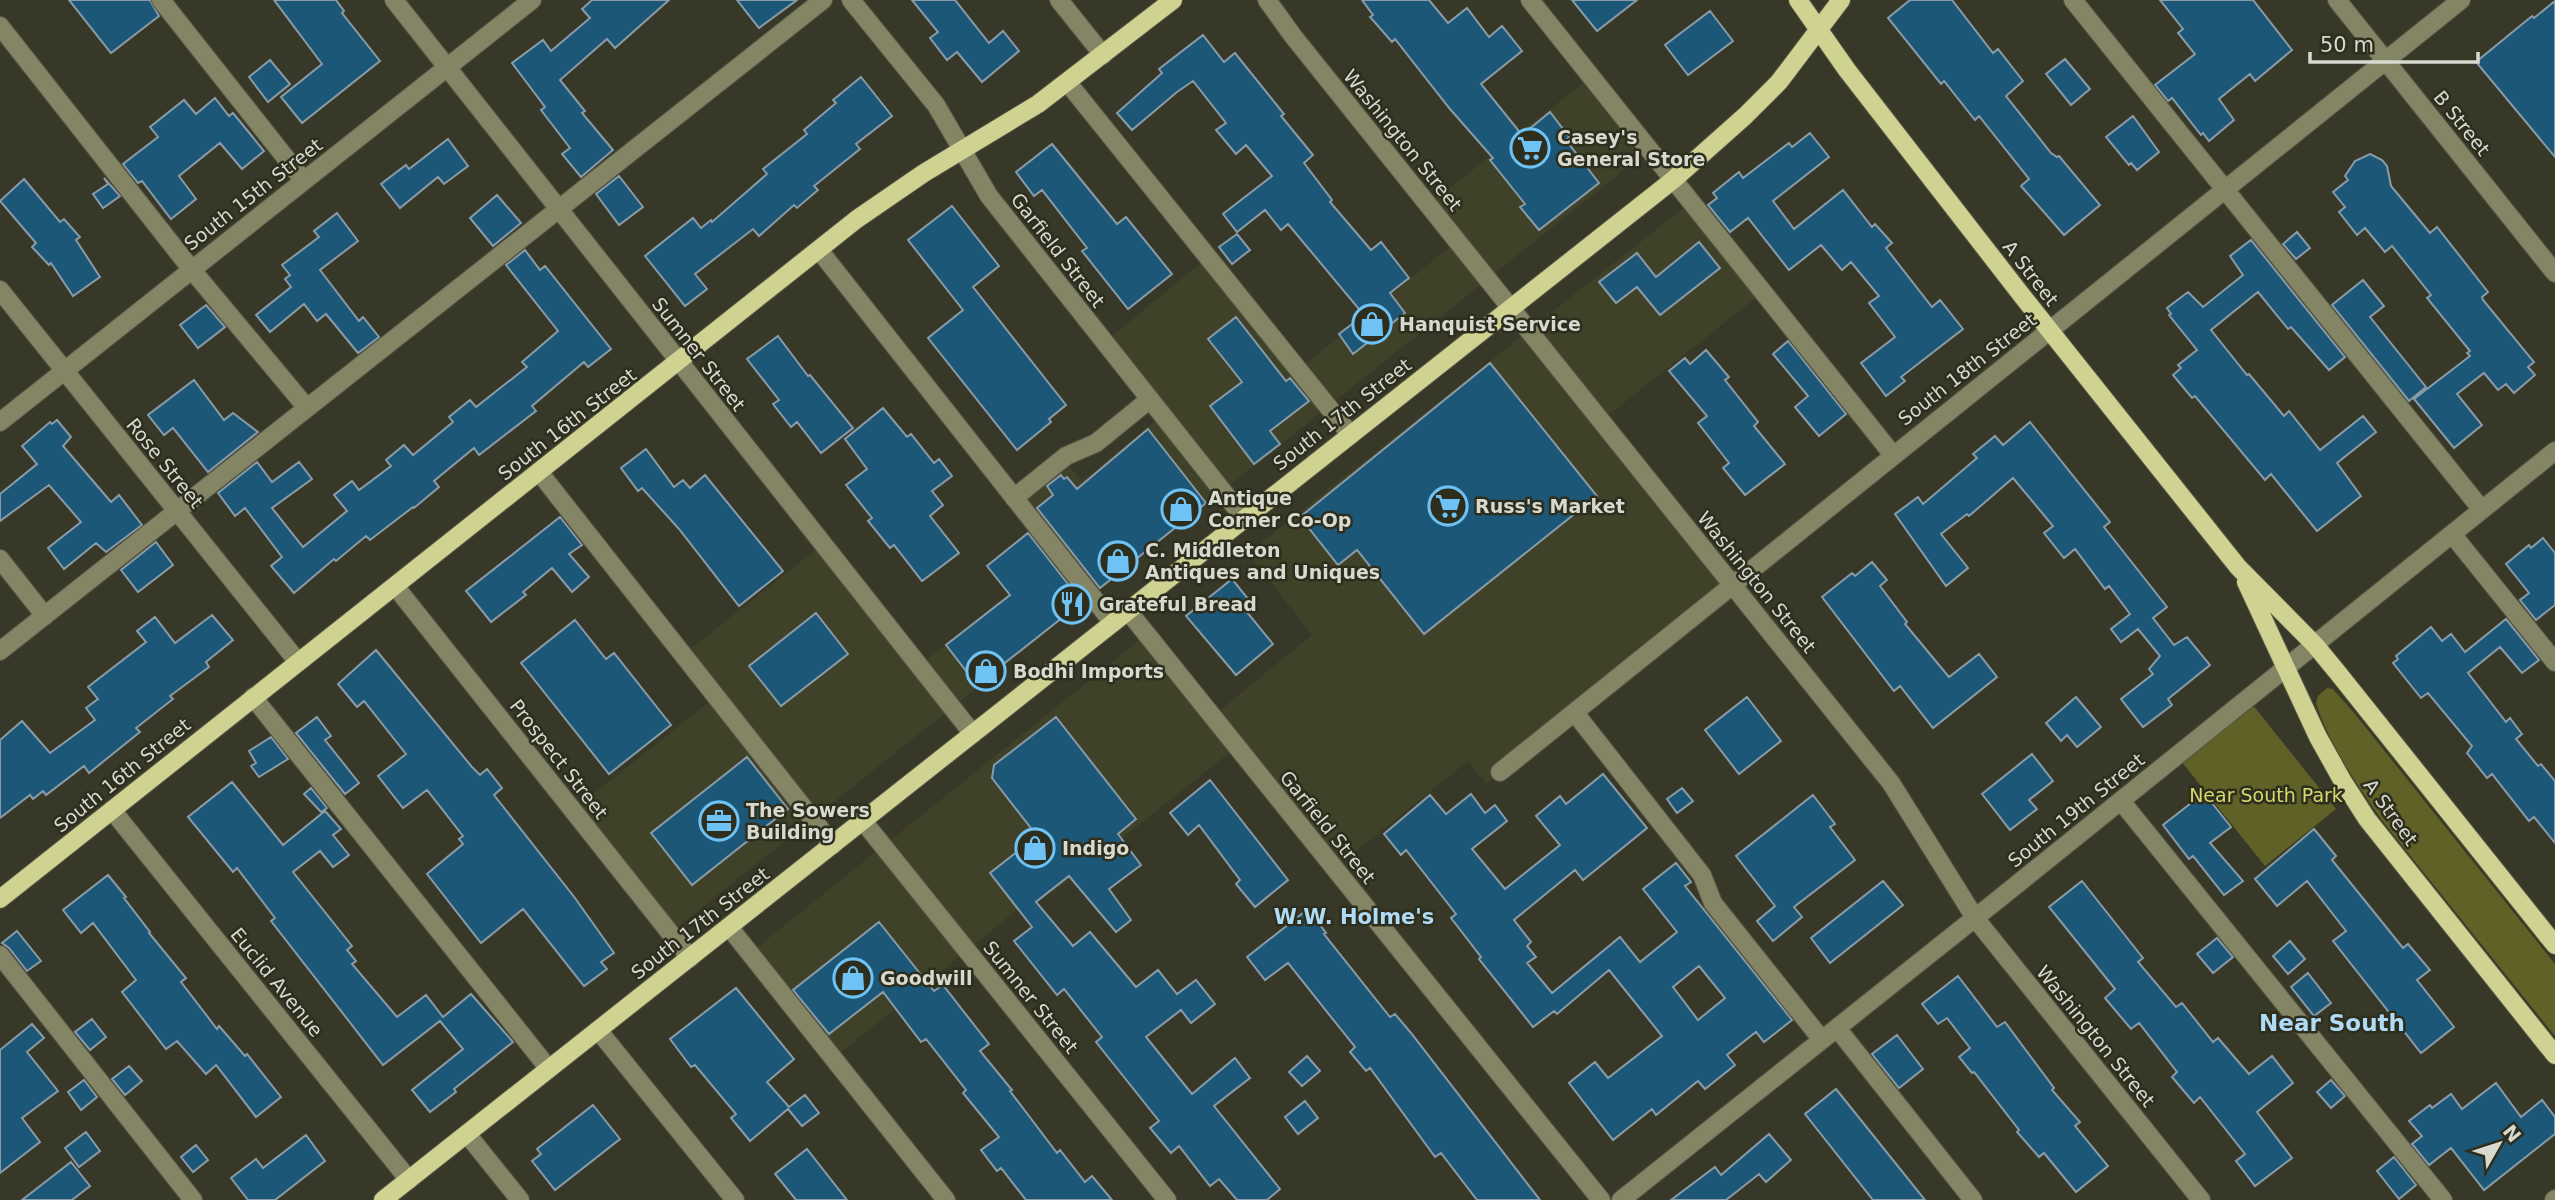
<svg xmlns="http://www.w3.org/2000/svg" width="2555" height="1200" font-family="'DejaVu Sans',sans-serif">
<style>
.built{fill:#404129}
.green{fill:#606127}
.building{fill:#1c5778;stroke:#889ba7;stroke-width:2;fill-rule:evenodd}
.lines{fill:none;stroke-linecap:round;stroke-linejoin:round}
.minor-casing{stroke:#545545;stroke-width:20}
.major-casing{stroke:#545545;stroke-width:20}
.minor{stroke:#838565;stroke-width:18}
.major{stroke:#cfd291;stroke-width:18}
.labels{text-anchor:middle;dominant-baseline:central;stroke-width:5;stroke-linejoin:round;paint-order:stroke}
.street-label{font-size:19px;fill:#d8d9cf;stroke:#2d2e1d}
.poi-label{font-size:19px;font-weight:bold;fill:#d8d9cf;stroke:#2d2e1d;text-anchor:start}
.park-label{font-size:19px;fill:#d5d86e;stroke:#2d2e1d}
.neighbourhood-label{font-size:21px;font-weight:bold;fill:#afdbf7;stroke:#2d2e1d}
.quarter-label{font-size:23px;font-weight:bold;fill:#afdbf7;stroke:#2d2e1d}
</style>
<rect width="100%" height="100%" fill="#373827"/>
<path class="built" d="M1591,77L1649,150L670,933L573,810L715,697L683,655L823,544L919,666L1057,554L1020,505L1069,466L1082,481L1163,415L1105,342L1208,257L1299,369L1456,242L1428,205Z
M1691,202L1763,292L1601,421L1733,586L1486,784L1468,761L1335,868L1237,747L1054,892L1048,885L834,1058L750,953L1147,634L1213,716L1312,635L1248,553Z"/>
<path class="green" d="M2327,688L2333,689L2355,714L2555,964V1036L2384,823C2358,786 2330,747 2316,703L2318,696Z
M2248,699L2336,809L2265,866L2177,756Z"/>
<path class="building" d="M69,0H150L159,16L111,53Z
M274,0H336L344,11L342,13L380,61L302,123L281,97L322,64Z
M592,0H669L615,48L607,39L560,80L585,111L582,113L613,150L581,177L562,154L570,148L541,110L545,107L512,63L543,40L551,51L590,18L582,9Z
M737,0H797L759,28Z
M912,0H955L989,43L1003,31L1019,51L982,82L957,52L947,60L930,38L938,32Z
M1362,0H1429L1448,23L1467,8L1489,37L1502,26L1522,51L1481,84L1522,135L1550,112L1569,137L1566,140L1599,183L1539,230L1520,207L1525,204L1490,160L1493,158L1450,109L1395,39L1392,42L1370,17L1373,15Z
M1572,0H1637L1597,31Z
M1910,0H1952L1993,53L1998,49L2023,81L2006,96L2051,153L2057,157L2059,156L2100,205L2064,235L2021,186L2029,179L1979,116L1975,120L1944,81L1941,84L1888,18Z
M2160,0H2253L2292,50L2255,81L2250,74L2219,99L2234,120L2209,141L2203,133L2201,135L2172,98L2168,101L2155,85L2195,54L2178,33L2183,29Z
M2555,1V157L2476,62L2532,16L2534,18Z
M1710,11L1733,41L1688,75L1665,45Z
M1203,35L1224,62L1235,53L1284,114L1281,116L1313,155L1304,163L1332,200L1330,202L1371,250L1381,242L1409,278L1390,293L1405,313L1353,354L1339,334L1364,315L1288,224L1281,230L1265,210L1237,232L1223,214L1272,176L1246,145L1236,154L1216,130L1226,123L1193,81L1177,92L1132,130L1117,113L1162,73L1159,69Z
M2065,59L2090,89L2071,105L2046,74Z
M270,60L290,84L268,102L249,77Z
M861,77L892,116L856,144L860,149L814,186L818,190L797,208L794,205L759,236L753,229L695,274L707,289L685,306L645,256L693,218L701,228L711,220L712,222L767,174L763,169L807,134L804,130L836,103L833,100Z
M215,98L229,116L233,113L264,151L242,169L220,143L179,176L196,199L171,219L142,181L138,183L123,164L158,137L150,127L184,100L196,114Z
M2133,116L2159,152L2137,170L2131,163L2129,165L2106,137Z
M1810,133L1829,157L1773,201L1794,229L1843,190L1872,227L1875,224L1892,243L1886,248L1932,307L1940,300L1963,329L1901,377L1905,381L1886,396L1861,363L1895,337L1869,303L1879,296L1851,262L1842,270L1821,245L1789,270L1748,218L1730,232L1708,205L1717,198L1713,193L1739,172L1743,178L1789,143L1792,147Z
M448,139L468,166L444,184L438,177L400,208L381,184L406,165L409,169Z
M1052,144L1117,224L1126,217L1172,274L1128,309L1082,251L1087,248L1042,190L1034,196L1016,172Z
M2370,154L2382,160L2387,166L2391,186L2430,233L2437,227L2488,292L2482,297L2483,300L2534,362L2528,367L2535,375L2514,393L2506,384L2498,390L2484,373L2457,394L2482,425L2454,448L2414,399L2470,356L2467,353L2470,351L2427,298L2431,295L2392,246L2385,252L2365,228L2357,235L2339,212L2345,207L2333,192L2348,180L2345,176L2355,161Z
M619,176L643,207L619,225L596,194Z
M104,178L120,196L103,208L93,194L108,184Z
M24,179L60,222L64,219L80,237L76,240L100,277L73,296L51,263L49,265L32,247L36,243L0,201Z
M497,195L521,223L493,246L470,218Z
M952,206L999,266L973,287L1066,405L1049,419L1051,422L1017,450L928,338L963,310L908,240Z
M337,213L358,241L320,270L359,321L363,317L379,337L358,353L326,314L317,321L304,304L270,332L256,315L291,287L285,279L290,275L282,265L319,237L314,231Z
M2297,232L2310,248L2296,259L2283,244Z
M1237,234L1250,250L1232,264L1219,247Z
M2251,240L2345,357L2329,370L2291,327L2288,329L2258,292L2211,330L2247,375L2249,374L2284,416L2289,411L2320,450L2363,416L2376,432L2337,463L2361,496L2317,531L2271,474L2265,480L2195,396L2192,398L2173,375L2181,368L2178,365L2197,350L2169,315L2171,314L2167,308L2188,292L2203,307L2243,275L2230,256Z
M1699,242L1720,268L1660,315L1637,287L1616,303L1599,282L1637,253L1656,277Z
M525,250L540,270L545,266L611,349L588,367L584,362L532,406L536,411L479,455L474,448L434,481L439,487L414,508L413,507L370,540L366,536L336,561L334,559L294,593L271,566L282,557L245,508L235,516L218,493L257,462L272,482L299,462L312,479L272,508L303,547L347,511L334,495L352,481L359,490L391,466L386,460L404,445L413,455L453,422L449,417L470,400L476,407L527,367L522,362L558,331L506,265Z
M2363,280L2384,306L2370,317L2426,387L2409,401L2332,305Z
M206,305L225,327L198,348L180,325Z
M1236,317L1286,381L1290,378L1309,401L1270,431L1280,444L1254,464L1210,406L1242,382L1208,339Z
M778,336L808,376L810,375L853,428L821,453L797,422L791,427L773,404L779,400L747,359Z
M1788,341L1846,414L1819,436L1795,407L1808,396L1773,354Z
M1706,350L1729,377L1725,380L1758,422L1754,426L1785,464L1745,495L1723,468L1729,463L1698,423L1707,416L1669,371L1685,358L1690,364Z
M1490,363L1597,496L1424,634L1357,550L1338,565L1300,517Z
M194,380L224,420L233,413L258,432L208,472L173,428L164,435L148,415Z
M883,408L907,437L911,434L934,463L939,459L952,476L932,491L943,505L930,516L959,553L922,581L894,545L890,548L868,521L872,518L846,485L867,469L845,439Z
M57,420L71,437L63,446L111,502L119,495L142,525L106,552L96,543L64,569L48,548L81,522L49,485L0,521V494L37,464L22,446L50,422L52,424Z
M2030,422L2110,522L2104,527L2167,607L2153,618L2174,645L2187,637L2210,665L2168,699L2172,705L2143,727L2121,699L2153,674L2149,669L2160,656L2138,629L2121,642L2111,629L2130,614L2109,586L2105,589L2075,549L2064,558L2044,533L2053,526L2013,478L1969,516L1967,514L1941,534L1968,568L1946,586L1895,514L1918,497L1923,504L1977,458L1973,454L1995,436L2003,445Z
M1148,429L1206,503L1100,588L1037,508L1053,495L1047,486L1061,475L1064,479L1067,477L1077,489Z
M646,449L674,487L683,480L690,488L705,475L783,571L739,606L679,529L642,488L638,491L621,468Z
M560,517L582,545L569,554L589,577L572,592L552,568L523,592L526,595L491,622L466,591Z
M1028,533L1082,602L977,685L946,645L1010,595L987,566Z
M2543,538L2555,553V605L2536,620L2520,600L2529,593L2506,564L2529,545L2531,548Z
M156,542L173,565L138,592L121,570Z
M1872,562L1887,580L1880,586L1907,622L1905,624L1949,677L1979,654L1997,677L1933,728L1900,686L1894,691L1822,597L1852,573L1855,576Z
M1232,579L1253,605L1246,611L1273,644L1236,675L1186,616Z
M816,613L848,654L781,706L749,666Z
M212,615L233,640L206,662L209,667L170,696L173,699L136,728L140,732L89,773L84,766L46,795L43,791L33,799L30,795L0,818V740L22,721L50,753L95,720L86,708L98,699L88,687L146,642L137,631L155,617L175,643Z
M2506,619L2539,660L2522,673L2500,647L2468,673L2506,722L2510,718L2522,734L2516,739L2538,766L2541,764L2555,781V843L2534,817L2529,821L2492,774L2487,778L2467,753L2472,746L2428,693L2421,698L2393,663L2398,659L2396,656L2431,627L2442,641L2451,634L2465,652Z
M575,620L606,659L614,653L671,725L609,774L521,663Z
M376,650L472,767L480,775L487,769L502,788L494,795L575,898L614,953L601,962L607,969L584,986L523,909L481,943L427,874L463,844L459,839L463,836L427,790L403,808L378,776L406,754L364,701L357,707L338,684Z
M1747,697L1781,741L1739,774L1705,730Z
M2076,697L2101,727L2077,747L2067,735L2061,741L2046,723Z
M317,717L331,736L325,740L359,783L345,794L296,733Z
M1056,717L1136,819L1118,834L1141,865L1109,889L1131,920L1116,932L1069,876L1036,902L1073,946L1090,932L1136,987L1158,970L1177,994L1196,980L1215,1004L1191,1023L1181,1010L1146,1037L1192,1094L1235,1058L1250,1078L1214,1106L1280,1189L1267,1200H1237L1219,1179L1210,1186L1179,1146L1171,1153L1150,1128L1159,1121L1096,1042L1102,1037L1064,989L1057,995L1014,941L1032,927L990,873L1037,836L992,778L994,765Z
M271,737L288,759L259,777L251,766L256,763L249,751Z
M2032,754L2053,781L2029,800L2037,809L2010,830L1982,794Z
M747,757L788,809L692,885L651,833Z
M1603,774L1647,828L1583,880L1575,870L1514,920L1531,942L1527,946L1536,957L1527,963L1552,993L1620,937L1640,962L1677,932L1643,889L1676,863L1691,882L1685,886L1792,1020L1764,1042L1756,1032L1727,1055L1735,1065L1705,1089L1698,1081L1656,1115L1652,1109L1613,1140L1569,1083L1595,1062L1608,1078L1662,1036L1609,970L1557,1014L1554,1011L1533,1027L1479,959L1481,957L1451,918L1456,914L1406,850L1401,855L1384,834L1430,795L1446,814L1471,794L1485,813L1495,805L1507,821L1472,849L1505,889L1560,845L1536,816L1560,796L1566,804ZM1699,966L1725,998L1698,1020L1673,987Z
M1210,780L1288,880L1255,907L1236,884L1240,880L1199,825L1188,835L1170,813Z
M232,782L283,845L325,811L341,829L333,835L349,855L333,867L320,851L293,872L352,946L347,950L356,961L352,964L397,1017L426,995L443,1017L471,994L513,1042L454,1089L456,1092L430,1112L412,1090L463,1049L440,1021L383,1065L271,921L275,918L237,868L233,872L188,817Z
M311,788L327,808L321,812L304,794Z
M1682,788L1693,801L1677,813L1667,799Z
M2204,793L2231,827L2210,843L2243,881L2224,895L2193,856L2189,859L2163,825Z
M1813,795L1835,824L1830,827L1855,860L1794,907L1802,917L1773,941L1757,921L1775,906L1736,856Z
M2314,829L2336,856L2332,860L2403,948L2408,944L2430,970L2417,980L2454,1027L2421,1053L2333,941L2346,931L2307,881L2277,906L2255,879Z
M108,875L126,897L124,898L150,932L149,933L186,978L181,982L217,1029L219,1026L245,1056L247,1054L281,1097L256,1117L216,1065L206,1074L177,1041L166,1049L122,992L136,980L93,923L81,933L63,910Z
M1883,881L1903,905L1830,963L1811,938Z
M2082,881L2143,958L2138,962L2176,1007L2182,1003L2213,1042L2218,1038L2249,1074L2272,1056L2293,1083L2257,1112L2292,1158L2255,1186L2236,1161L2245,1154L2200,1097L2194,1103L2172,1077L2177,1072L2139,1023L2131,1029L2105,998L2115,989L2049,907Z
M1308,909L1326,933L1324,934L1390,1017L1395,1014L1411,1033L1540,1200H1477L1441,1153L1435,1157L1370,1068L1366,1071L1350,1052L1355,1047L1288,963L1265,980L1247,957Z
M879,922L934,991L943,985L989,1044L980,1051L1012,1090L1010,1091L1057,1153L1060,1150L1085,1182L1092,1176L1112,1200H1026L1001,1168L997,1171L981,1150L999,1137L963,1093L966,1090L926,1039L921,1042L883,992L829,1034L793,990Z
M17,931L41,961L27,971L9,948L2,943Z
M2217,938L2233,957L2213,973L2197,954Z
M2290,941L2305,959L2288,974L2273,956Z
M2308,973L2331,1003L2314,1016L2291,987Z
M1958,976L1997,1027L2005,1022L2054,1088L2052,1090L2080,1122L2075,1126L2108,1166L2076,1192L2044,1153L2039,1157L2017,1132L2019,1130L1974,1072L1972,1073L1959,1057L1970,1048L1947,1018L1938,1024L1922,1004Z
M736,988L794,1059L767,1082L789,1107L805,1095L819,1113L802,1126L788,1109L750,1141L731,1118L736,1114L695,1065L691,1067L670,1039Z
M92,1019L106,1037L90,1050L75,1032Z
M32,1024L44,1038L27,1052L58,1091L22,1118L40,1142L0,1173V1050Z
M1897,1035L1923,1069L1899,1088L1872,1054Z
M1307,1056L1320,1071L1302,1086L1289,1072Z
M129,1066L142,1081L125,1095L112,1079Z
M84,1080L97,1097L81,1110L68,1092Z
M2331,1080L2345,1096L2331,1108L2317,1092Z
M2496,1083L2521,1117L2542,1100L2555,1117V1134L2484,1190L2451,1148L2429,1165L2412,1144L2422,1136L2409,1121L2430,1105L2432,1108L2451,1094L2462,1109Z
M1836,1089L1925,1200H1873L1805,1114Z
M1305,1101L1318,1118L1298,1134L1285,1117Z
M593,1105L620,1139L555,1190L532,1161L541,1154L537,1149Z
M86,1132L100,1151L79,1167L65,1148Z
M1769,1134L1791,1160L1766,1182L1759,1174L1726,1200H1671L1715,1167L1721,1175Z
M306,1135L325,1161L275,1200H248L231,1178L256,1159L263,1168Z
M196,1145L208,1160L193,1172L181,1157Z
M807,1149L847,1200H796L775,1174Z
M2394,1157L2416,1185L2399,1199L2377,1171Z
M71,1162L90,1186L72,1200H22Z"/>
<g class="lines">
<g class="minor-casing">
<path id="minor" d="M161,0L304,181
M394,0L973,734
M851,0L936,105L989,196L1244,518
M1059,0L1103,55
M1267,0L1293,36L1891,783L1975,918L2201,1200
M1530,0L1893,455
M2073,0L2482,510
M2337,0L2555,273
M0,26L192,270L307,408
M1068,83L1350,434
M819,250L1113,623
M0,290L298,662
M0,422L532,0
M539,472L833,845
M1014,498L1066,456L1096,443L1150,399
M2452,534L2555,662
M0,559L45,616
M395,586L690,958
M1128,611L1601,1200
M0,651L823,0
M253,697L549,1069
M1575,713L1702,875L1713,903L1822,1040
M1500,772L2461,0
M2121,801L2443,1200
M112,810L409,1180
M863,821L1167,1200
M729,927L946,1200
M0,955L193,1200
M1837,1028L1973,1200
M598,1030L735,1200
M467,1134L520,1200
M1621,1200L2000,898L2555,451
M2554,1200L2555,1199"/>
</g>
<g class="major-casing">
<path id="major" d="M1798,0L1847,70L2023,297L2238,567L2315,645L2338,673L2555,945
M2246,582L2318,737L2342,780L2367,819L2555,1055
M0,899L857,219L924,173L1038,104L1173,0
M383,1200L1673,180L1745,116L1779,82L1841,0"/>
</g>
<use href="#minor" class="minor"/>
<use href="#major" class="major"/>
</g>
<defs>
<g id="supermarket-ring" transform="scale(2.0125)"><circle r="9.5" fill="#2d2e1d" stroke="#6fc2f4" stroke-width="1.5"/><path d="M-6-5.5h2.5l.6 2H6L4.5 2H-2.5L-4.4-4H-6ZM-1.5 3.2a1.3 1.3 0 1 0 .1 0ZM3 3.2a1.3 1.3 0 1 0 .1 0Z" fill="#6fc2f4"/></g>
<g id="shop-ring" transform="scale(2.0125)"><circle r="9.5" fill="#2d2e1d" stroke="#6fc2f4" stroke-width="1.5"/><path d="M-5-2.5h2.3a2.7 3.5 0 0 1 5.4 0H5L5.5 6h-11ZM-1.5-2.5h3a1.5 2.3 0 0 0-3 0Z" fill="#6fc2f4"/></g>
<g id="restaurant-ring" transform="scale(2.0125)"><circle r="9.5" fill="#2d2e1d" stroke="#6fc2f4" stroke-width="1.5"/><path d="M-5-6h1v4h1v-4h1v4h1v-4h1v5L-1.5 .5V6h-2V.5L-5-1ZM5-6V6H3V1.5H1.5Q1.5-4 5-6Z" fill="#6fc2f4"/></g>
<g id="office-ring" transform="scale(2.0125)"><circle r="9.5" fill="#2d2e1d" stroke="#6fc2f4" stroke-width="1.5"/><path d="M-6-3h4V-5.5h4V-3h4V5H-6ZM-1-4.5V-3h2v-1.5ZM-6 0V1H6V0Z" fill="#6fc2f4"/></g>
</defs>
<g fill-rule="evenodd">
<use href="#supermarket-ring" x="1530" y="148"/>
<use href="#shop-ring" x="1372" y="324"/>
<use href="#supermarket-ring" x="1448" y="506"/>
<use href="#shop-ring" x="1181" y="509"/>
<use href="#shop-ring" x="1118" y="561"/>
<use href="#restaurant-ring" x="1072" y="604"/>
<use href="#shop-ring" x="986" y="671"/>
<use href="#office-ring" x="719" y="821"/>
<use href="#shop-ring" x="1035" y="848"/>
<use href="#shop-ring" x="853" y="978"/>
</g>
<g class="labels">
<g class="street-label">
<text transform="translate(2462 123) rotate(51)">B Street</text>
<text transform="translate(1403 140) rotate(51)">Washington Street</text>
<text transform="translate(253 194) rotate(-38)">South 15th Street</text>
<text transform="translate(1058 250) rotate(52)">Garfield Street</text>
<text transform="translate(2031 273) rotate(52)">A Street</text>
<text transform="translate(699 354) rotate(52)">Sumner Street</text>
<text transform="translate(1967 369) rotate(-38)">South 18th Street</text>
<text transform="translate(1342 414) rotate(-38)">South 17th Street</text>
<text transform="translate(567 424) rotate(-38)">South 16th Street</text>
<text transform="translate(165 463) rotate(51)">Rose Street</text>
<text transform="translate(1757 582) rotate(51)">Washington Street</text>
<text transform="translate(559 759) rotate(52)">Prospect Street</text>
<text transform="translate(122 775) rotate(-39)">South 16th Street</text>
<text transform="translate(2076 810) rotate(-39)">South 19th Street</text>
<text transform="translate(2391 812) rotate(54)">A Street</text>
<text transform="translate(1328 827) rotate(51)">Garfield Street</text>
<text transform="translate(700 923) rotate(-38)">South 17th Street</text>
<text transform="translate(277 982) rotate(51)">Euclid Avenue</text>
<text transform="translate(1031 997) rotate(51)">Sumner Street</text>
<text transform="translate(2096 1036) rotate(51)">Washington Street</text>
</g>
<g class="poi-label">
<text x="1557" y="137">Casey's<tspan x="1557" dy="22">General Store</tspan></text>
<text x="1399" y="324">Hanquist Service</text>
<text x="1208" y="498">Antique<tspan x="1208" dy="22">Corner Co-Op</tspan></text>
<text x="1475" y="506">Russ's Market</text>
<text x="1145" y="550">C. Middleton<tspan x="1145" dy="22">Antiques and Uniques</tspan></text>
<text x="1099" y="604">Grateful Bread</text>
<text x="1013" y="671">Bodhi Imports</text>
<text x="746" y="810">The Sowers<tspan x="746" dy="22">Building</tspan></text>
<text x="1062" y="848">Indigo</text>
<text x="880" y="978">Goodwill</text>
</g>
<g class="park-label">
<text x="2266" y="795">Near South Park</text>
</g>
<g class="neighbourhood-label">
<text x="1354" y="917">W.W. Holme's</text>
</g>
<g class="quarter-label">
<text x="2332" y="1023">Near South</text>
</g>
</g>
<g transform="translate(2499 1144) rotate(51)" stroke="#2d2e1d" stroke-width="5" paint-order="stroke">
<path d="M0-5L12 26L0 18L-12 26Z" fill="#d8d9cf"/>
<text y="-10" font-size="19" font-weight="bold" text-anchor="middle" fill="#d8d9cf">N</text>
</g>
<path d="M2310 52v10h168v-10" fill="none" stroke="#d8d9cf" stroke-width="3.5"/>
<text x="2320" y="52" font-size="21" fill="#d8d9cf" stroke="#2d2e1d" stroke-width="5" paint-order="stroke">50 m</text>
</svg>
